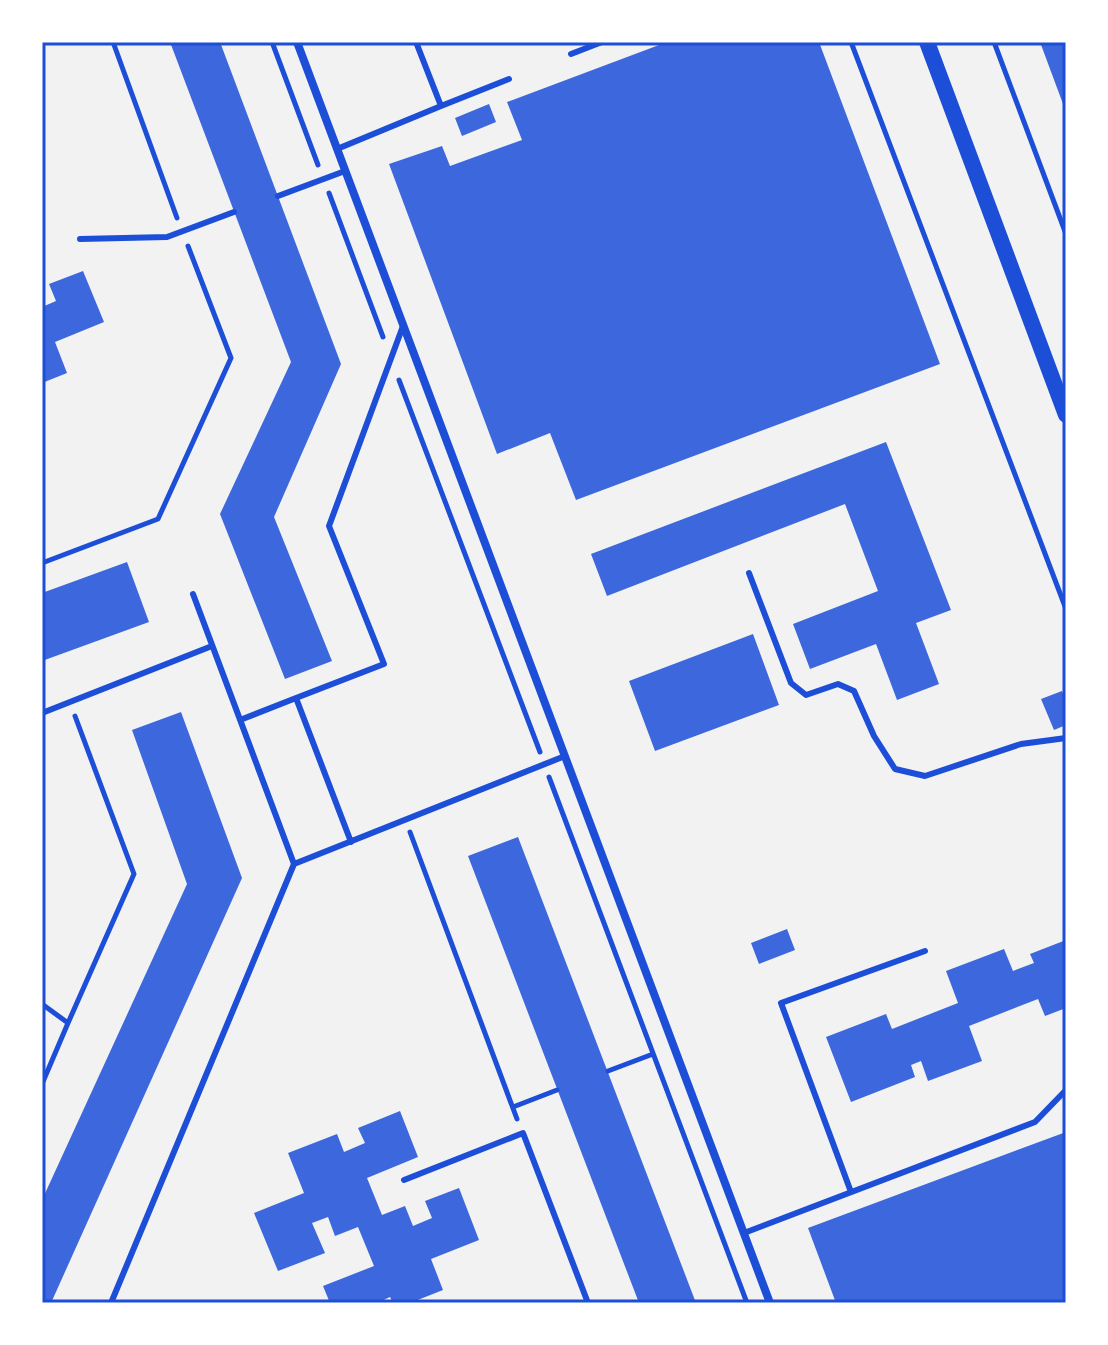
<svg xmlns="http://www.w3.org/2000/svg" width="1108" height="1345" font-family="Roboto,sans-serif">
<style>
.building{fill:#3d67dc}
.lines{fill:none;stroke-linecap:round;stroke-linejoin:round}
.path{stroke:#1d4ed8;stroke-width:5}
.service{stroke:#1d4ed8;stroke-width:6}
.minor{stroke:#1d4ed8;stroke-width:8}
.secondary{stroke:#1d4ed8;stroke-width:16}
.neatline{fill:none;stroke:#1d4ed8;stroke-width:3}
</style>
<rect width="100%" height="100%" fill="#f2f2f2"/>
<path class="building" d="M170,42H220L341,364L274,517L332,661L285,679L220,514L291,362Z
M667,42H819L940,364L576,500L550,433L497,454L389,164L442,146L450,166L522,140L507,102Z
M1040,42H1066V112Z
M489,104L496,122L462,136L455,118Z
M83,271L104,322L55,342L67,373L42,383V307L56,301L49,284Z
M886,442L951,610L916,623L939,684L897,700L876,644L810,669L793,624L878,591L845,504L607,596L591,554Z
M127,562L149,622L42,661V593Z
M753,634L779,705L655,751L629,681Z
M1062,691L1066,700V725L1054,730L1041,699Z
M181,712L242,878L51,1303H42V1200L187,884L132,730Z
M518,837L696,1303H639L468,856Z
M787,929L795,950L759,964L751,943Z
M1066,940V1008L1045,1016L1038,999L969,1026L982,1061L928,1081L921,1061L911,1065L915,1077L851,1102L826,1037L886,1014L892,1029L958,1003L946,971L1004,949L1013,971L1034,963L1030,954Z
M400,1111L418,1157L367,1178L382,1215L405,1206L413,1226L432,1218L425,1201L459,1188L479,1240L431,1259L443,1290L410,1303H393L390,1297L377,1303H330L323,1286L374,1266L358,1227L335,1236L328,1217L312,1223L325,1253L278,1271L254,1213L304,1193L288,1153L337,1134L344,1152L365,1143L358,1128Z
M1066,1132V1303H836L808,1228Z"/>
<g class="lines">
<path class="path" d="M113,42L177,218
M272,42L318,165
M851,42L1066,609
M994,42L1066,234
M329,193L383,337
M399,380L540,752
M42,563L158,519L231,358L188,246
M549,777L747,1303
M410,832L517,1119
M42,1004L68,1023L42,1084
M68,1023L134,874L75,716
M608,1071L653,1054
M513,1107L557,1090"/>
<path class="service" d="M571,54L602,42
M441,106L509,79
M337,149L441,106L416,42
M278,196L345,171
M80,239L167,237L234,212
M749,573L791,683L806,695L838,684L854,691L874,736L895,769L925,776L1021,744L1066,738
M42,713L212,646
M240,720L296,698
M351,842L296,698L384,664L329,526L403,326
M294,864L565,756
M404,1180L523,1133L588,1303
M851,1192L781,1003L925,951
M744,1233L1035,1122L1066,1090
M111,1303L294,864L193,594"/>
<path class="minor" d="M297,42L770,1303"/>
<path class="secondary" d="M927,42L1066,415"/>
</g>
<rect width="1108" height="1345" fill="none" stroke="#ffffff" stroke-width="88"/>
<rect x="44" y="44" width="1020" height="1257" class="neatline"/>
</svg>
